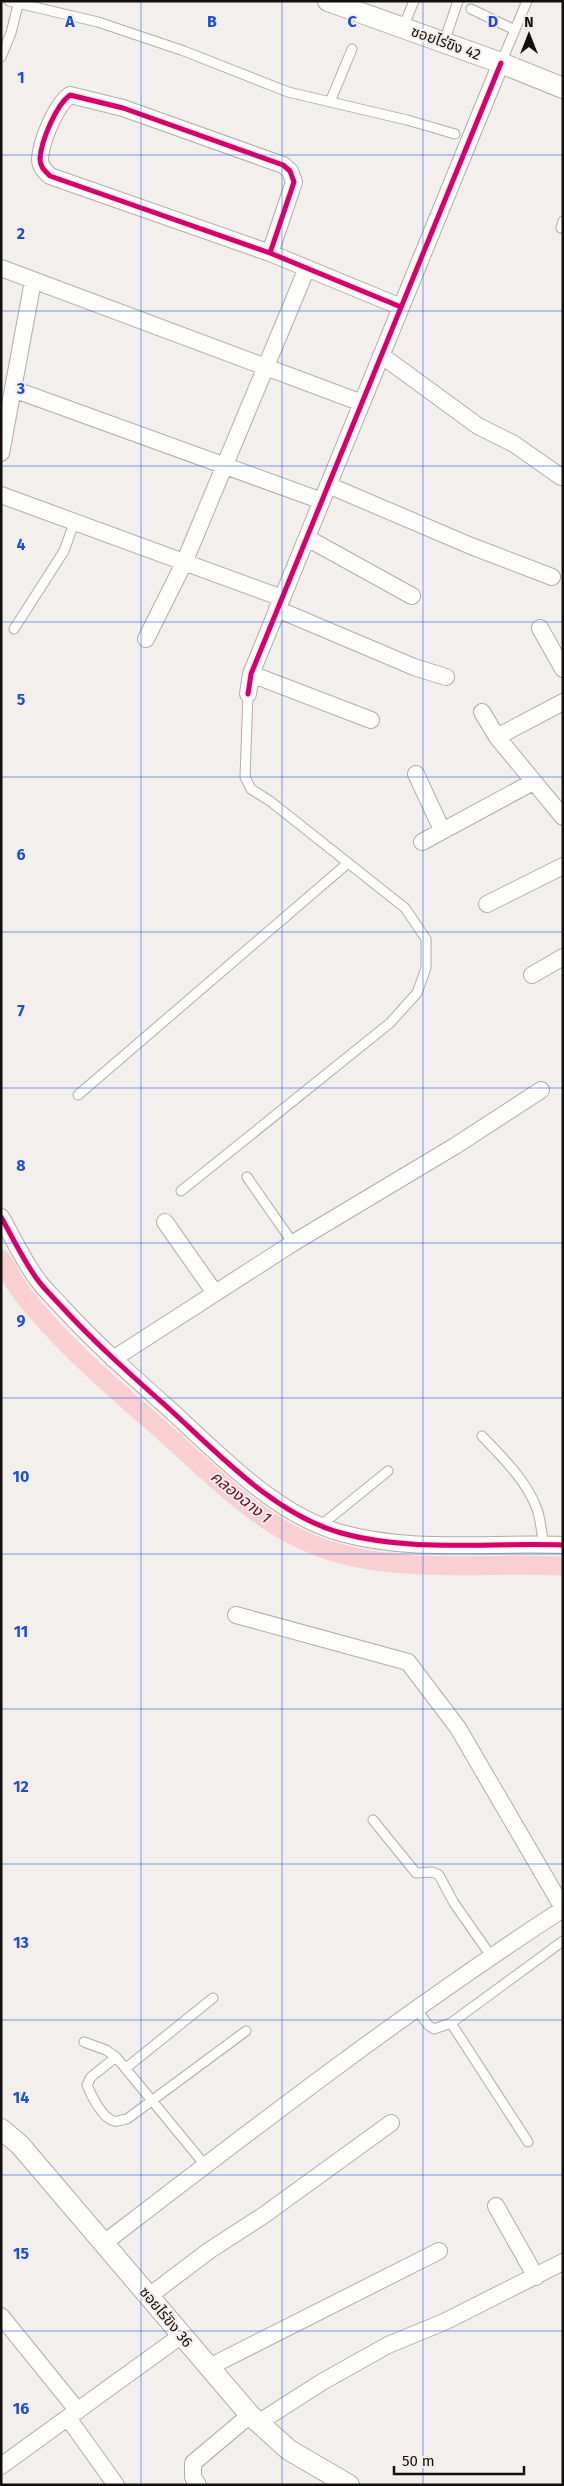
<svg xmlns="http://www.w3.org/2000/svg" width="564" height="2486" font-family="'Fira Sans','Noto Sans Thai',sans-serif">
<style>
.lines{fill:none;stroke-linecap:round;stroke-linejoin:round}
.canal{stroke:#f9cfd2;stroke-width:19}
.service-casing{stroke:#b0aeac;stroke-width:11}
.minor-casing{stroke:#b0aeac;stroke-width:18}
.tertiary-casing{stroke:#b0aeac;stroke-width:22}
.service{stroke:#fdfdfc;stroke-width:9}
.minor{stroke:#fdfdfc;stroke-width:16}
.tertiary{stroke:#fdfdfc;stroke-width:20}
.cycleway-casing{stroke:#f5eeea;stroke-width:8}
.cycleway{stroke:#d6006c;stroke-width:5}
.grid{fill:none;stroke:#1d4ed8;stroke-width:1;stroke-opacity:0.55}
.labels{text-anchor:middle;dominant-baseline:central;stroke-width:4;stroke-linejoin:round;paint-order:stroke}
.street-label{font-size:15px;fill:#12100f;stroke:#f5eeea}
.water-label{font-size:16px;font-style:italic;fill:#78032b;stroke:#f5eeea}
.grid-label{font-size:16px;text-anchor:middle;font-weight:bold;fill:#1d4ed8;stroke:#f5eeea;stroke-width:4;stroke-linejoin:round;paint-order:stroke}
</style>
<rect width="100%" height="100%" fill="#f2efed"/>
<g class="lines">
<path class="canal" d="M1,1259C8,1270 13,1282 21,1292C62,1345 116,1390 166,1434C216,1479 267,1533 334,1552C409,1574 486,1562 563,1566"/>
<g class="service-casing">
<path id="service" d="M9,1L98,22L184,51L288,92L407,120L455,134
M471,9L515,30
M403,27L414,1
M444,42L458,1
M1,57L11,33L19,1
M501,63L527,1
M330,102L352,49
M561,228L563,221
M14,629L64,551L74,523
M78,1095L348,863
M247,1177L293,1243
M181,1191L390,1023L417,993L426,968V939L405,908L270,801L251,789L245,777L248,694
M482,1436C503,1458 526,1480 537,1509C541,1520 541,1533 544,1544
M320,1526L388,1471
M373,1820L416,1873L432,1872L439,1875L454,1903L491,1956
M416,2008L428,2025L434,2029L451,2023L563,1941
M451,2023L528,2142
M84,2042L106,2050L116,2057L205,2165
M116,2057L91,2077L87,2085C91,2095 102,2118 114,2121C118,2122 123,2119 127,2119L246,2031
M126,2068L213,1998"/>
</g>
<g class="minor-casing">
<path id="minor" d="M270,253L294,182L290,171L283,165L123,108L70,95C56,105 41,141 40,159C40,167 45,171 50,176L270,253L401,307
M1,268L362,403
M381,355L478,426L514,444L561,477
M13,389L322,501
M1,453L33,281
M328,485L471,546L552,577
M1,495L282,598
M307,538L412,596
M277,609L414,667L446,677
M540,628L563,669
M146,639L184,563L307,268
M251,674L371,720
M248,694L251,674L501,63
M482,712L497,737L563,817
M497,737L563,702
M416,774L442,830
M422,842L533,782
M487,904L563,866
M532,975L563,957
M1,1217C13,1238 23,1260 37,1279C44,1289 54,1298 62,1307C95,1343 130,1374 166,1406C217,1452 273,1514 341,1533C414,1553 488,1542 563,1545
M165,1222L215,1293
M113,1359L293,1243L455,1146L541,1090
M236,1615L408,1662L458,1728L563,1908
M496,2206L536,2277
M104,2243C254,2128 404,2012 563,1909
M149,2296L210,2250L264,2215L391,2123
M1,2316L78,2411
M209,2367L439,2251
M68,2418L116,2485
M258,2423L322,2382L388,2345L444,2322L563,2262
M1,2466L182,2335
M198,2485L193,2477V2463L250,2415"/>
</g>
<g class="tertiary-casing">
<path id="tertiary" d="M328,1L501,63L563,88
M1,2129L20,2145L250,2415L289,2450L349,2485"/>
</g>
<use href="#service" class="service"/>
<use href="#minor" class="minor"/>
<use href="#tertiary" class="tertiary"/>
<g class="cycleway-casing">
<path id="cycleway" d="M270,253L294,182L290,171L283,165L123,108L70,95C56,105 41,141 40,159C40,167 45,171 50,176L270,253L401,307
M248,694L251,674L501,63
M1,1217C13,1238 23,1260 37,1279C44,1289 54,1298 62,1307C95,1343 130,1374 166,1406C217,1452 273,1514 341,1533C414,1553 488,1542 563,1545"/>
</g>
<use href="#cycleway" class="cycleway"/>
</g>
<path class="grid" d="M141,1V2485M282,1V2485M423,1V2485M1,155H563M1,311H563M1,466H563M1,622H563M1,777H563M1,932H563M1,1088H563M1,1243H563M1,1398H563M1,1554H563M1,1709H563M1,1864H563M1,2020H563M1,2175H563M1,2331H563"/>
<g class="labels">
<g class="street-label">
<text transform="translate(446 43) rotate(20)">ซอยไร่ขิง 42</text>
<text transform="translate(166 2317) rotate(50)">ซอยไร่ขิง 36</text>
</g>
<g class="water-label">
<text transform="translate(241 1497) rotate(39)">คลองฉาง 1</text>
</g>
</g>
<g class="grid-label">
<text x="70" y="27">A</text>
<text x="212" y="27">B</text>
<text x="352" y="27">C</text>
<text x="493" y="27">D</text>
<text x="21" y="83">1</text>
<text x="21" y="239">2</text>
<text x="21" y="394">3</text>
<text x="21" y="550">4</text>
<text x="21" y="705">5</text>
<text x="21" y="860">6</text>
<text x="21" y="1016">7</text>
<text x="21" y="1171">8</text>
<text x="21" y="1326">9</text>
<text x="21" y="1482">10</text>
<text x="21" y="1637">11</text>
<text x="21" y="1792">12</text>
<text x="21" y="1948">13</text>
<text x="21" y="2103">14</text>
<text x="21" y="2259">15</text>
<text x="21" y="2414">16</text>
</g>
<rect width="564" height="2486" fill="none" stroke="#12100f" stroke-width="5"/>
<g transform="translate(529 35)" stroke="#f5eeea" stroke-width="4" paint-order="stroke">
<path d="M0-4L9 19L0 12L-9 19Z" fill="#12100f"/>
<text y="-8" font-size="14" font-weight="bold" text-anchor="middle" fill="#12100f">N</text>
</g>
<path d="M394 2466v8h130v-8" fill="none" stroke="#12100f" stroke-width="2.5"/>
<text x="402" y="2466" font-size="15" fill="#12100f" stroke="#f5eeea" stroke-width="4" paint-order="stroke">50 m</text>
</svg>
